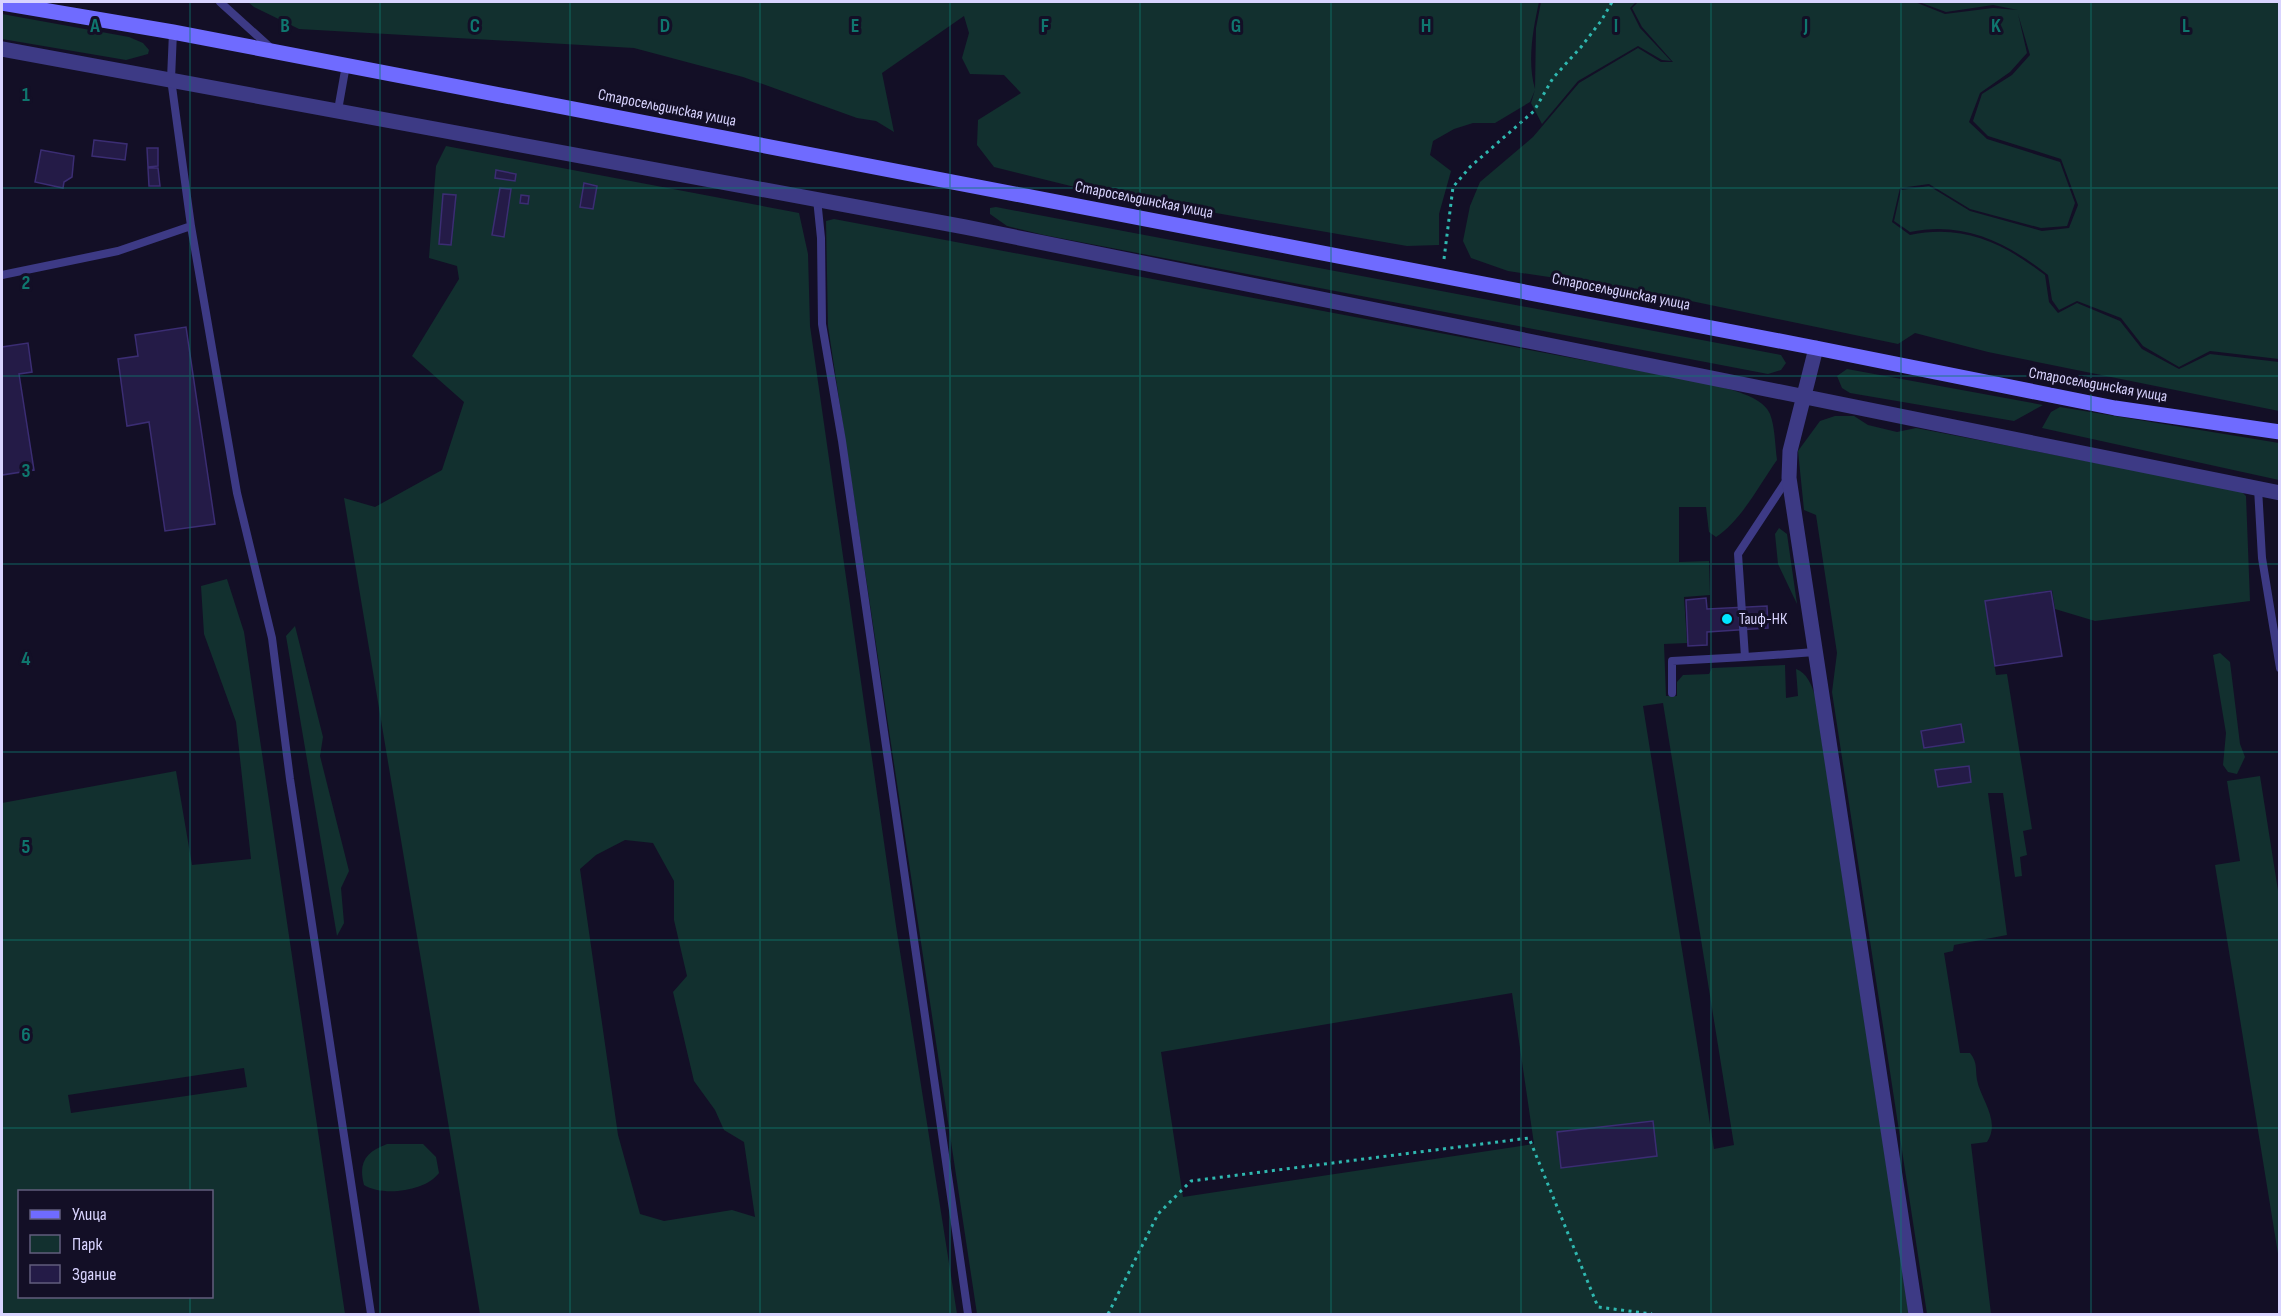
<svg xmlns="http://www.w3.org/2000/svg" width="2281" height="1316" font-family="'Sofia Sans Condensed',sans-serif">
<style>
.green{fill:#12302f;fill-rule:evenodd}
.building{fill:#241b47;stroke:#3b2d73;stroke-width:1.5}
.lines{fill:none;stroke-linecap:round;stroke-linejoin:round}
.path{stroke:#2fb8b0;stroke-width:3;stroke-dasharray:3 4.5;stroke-linecap:butt}
.lane{stroke:#3d3a85;stroke-width:8}
.street{stroke:#3d3a85;stroke-width:15}
.secondary{stroke:#6f6bff;stroke-width:15}
.grid{fill:none;stroke:#0f766e;stroke-width:1.5;stroke-opacity:0.55}
.poi-dot{fill:#00e5ff;stroke:#130f26;stroke-width:2}
.labels{text-anchor:middle;dominant-baseline:central;stroke-width:6;stroke-linejoin:round;paint-order:stroke}
.street-label{font-size:16px;fill:#d9d4ff;stroke:#130f26}
.poi-label{font-size:16px;fill:#d9d4ff;stroke:#130f26;text-anchor:start}
.grid-label{font-size:20px;text-anchor:middle;font-weight:bold;fill:#0f766e;stroke:#130f26;stroke-width:6;stroke-linejoin:round;paint-order:stroke}
</style>
<rect width="100%" height="100%" fill="#130f26"/>
<path class="green" d="M248,2H1539C1533,29 1527,62 1535,89L1536,28L1541,2H1636L1630,8L1640,28L1671,61L1662,60L1638,46L1578,81L1542,124L1531,103L1535,90L1530,102L1495,123H1473L1454,129L1433,141L1430,155L1451,171L1439,214V245L1407,246L1095,192L994,167L977,145L978,120L1021,93L1004,75L970,74L962,58L969,33L964,16L882,73L894,132L876,121L857,118L743,77L634,48L299,29L254,7Z
M1638,2H1915L1945,14L1993,8L2018,10L1993,5L1946,12L1919,2H2279V359L2210,351L2179,367L2143,346L2121,318L2077,301L2059,310L2052,300L2048,275C2006,242 1964,221 1910,232L1894,221L1901,190L1929,186L1970,211L2042,231L2069,228L2078,205L2061,159L1988,136L1973,121L1982,94L2012,75L2030,55L2018,14L2027,53L2010,72L1980,93L1969,122L1987,139L2060,162L2075,203L2067,226L2041,228L1970,209L1929,184L1900,188L1892,222L1910,235C1964,224 2003,243 2045,275L2049,302L2058,313L2077,303L2120,321L2142,349L2179,369L2210,354L2279,362V411L1988,352L1915,333L1898,344L1643,291L1508,271L1471,258L1463,241L1470,206L1480,182L1533,137L1579,83L1638,48L1661,62H1673L1642,27L1632,8Z
M2,14L129,37L143,43L149,50L148,54L126,60L2,39Z
M446,146L799,213L808,254L810,326L896,926L957,1314H480L344,498L375,507L442,470L464,402L412,356L459,279L457,266L429,258L436,166ZM625,840L653,843L674,881V920L687,976L673,992L694,1081L715,1110L724,1130L744,1142L755,1217L732,1210L664,1221L640,1214L618,1135L580,869L596,855Z
M996,207L1781,355L1786,363L1781,370L1768,374L1044,235L1007,226L990,214V208Z
M834,219L1668,376C1692,382 1761,389 1770,414C1775,427 1775,445 1777,460C1759,485 1742,520 1716,537L1709,532L1706,507H1679V562L1709,561L1710,595L1684,597L1687,643L1664,644L1666,696H1677V682L1683,675L1709,674L1712,668L1785,665L1786,698L1798,696L1796,669C1807,673 1811,684 1815,695L1909,1314H977L828,326L826,221ZM1663,703L1734,1145L1714,1149L1643,706ZM1512,993L1534,1144L1183,1197L1161,1052Z
M1847,369L2043,405L2014,421L1850,393L1842,388L1837,376Z
M2060,407L2279,443V480L2042,428L2051,412Z
M1835,416H1854L1868,425L1897,432L1916,428L2241,491L2246,496L2250,601L2095,621L2055,609L2052,590L1985,601L1996,675L2007,674L2032,829L2023,831L2027,855L2020,857L2022,876L2015,877L2003,793H1988L2007,935L1954,945L1953,951L1944,953L1960,1053H1970C1978,1063 1975,1069 1977,1080C1981,1100 2001,1121 1987,1142L1971,1144L1991,1314H1927L1832,692L1837,653L1816,515L1804,510L1798,451L1820,421Z
M1779,528L1787,534L1797,604L1778,564L1775,534Z
M227,579L244,632L345,1314H2V803L176,771L192,865L251,859L236,722L204,634L201,586ZM244,1068L247,1087L71,1113L68,1095ZM20,1192H212V1296H20Z
M295,626L323,737L320,756L349,871L341,888L344,923L337,936L286,636Z
M2220,653L2230,662L2240,744L2245,757L2237,774L2228,772L2223,765L2226,733L2213,655Z
M2260,776L2279,897V1260L2215,865L2240,861L2227,781Z
M387,1144H423L436,1157L439,1173C426,1191 383,1197 364,1185C358,1162 366,1152 387,1144Z"/>
<path class="building" d="M94,140L127,144L125,160L92,156Z
M147,148H158V166L148,167Z
M41,150L74,156L72,177L64,182L63,188L35,182Z
M148,168H158L160,186H149Z
M496,170L516,174L515,181L495,178Z
M584,183L597,186L593,209L580,207Z
M500,188L511,189L504,237L492,235Z
M443,194L456,195L451,245L439,244Z
M521,195L529,196L528,204L520,203Z
M186,327L215,524L165,531L149,422L127,426L118,359L138,356L135,335Z
M28,343L32,372L19,374L34,470L2,475V347Z
M2051,591L2062,656L1995,666L1985,601Z
M1706,598L1707,609L1767,606L1768,628L1707,632V645L1688,646L1686,600Z
M1961,724L1964,742L1924,748L1921,731Z
M1969,766L1971,782L1938,787L1935,770Z
M1653,1121L1657,1156L1561,1168L1557,1132Z"/>
<g class="lines">
<path class="path" d="M1444,259L1453,187L1470,167L1534,111L1553,78L1581,47L1601,21L1612,2
M1108,1314L1158,1214L1191,1181L1529,1138L1598,1307L1652,1314"/>
<path class="lane" d="M220,2L272,49
M173,32L171,79L191,226L237,493L272,638L290,779L371,1314
M338,110L346,65
M817,199L821,238L822,324L842,441L968,1314
M2,275L118,251L191,226
M1788,478L1738,554L1745,657L1815,652
M2258,488L2262,558L2280,668
M1672,693V661L1745,657"/>
<path class="street" d="M2,49L965,227L2280,493
M1816,348L1790,451L1789,478L1916,1314"/>
<path class="secondary" d="M2,3L173,32L1816,348L2115,408L2280,432"/>
</g>
<path class="grid" d="M190,2V1192M380,2V1314M570,2V1314M760,2V1314M950,2V1314M1140,2V1314M1331,2V1314M1521,2V1314M1711,2V1314M1901,2V1314M2091,2V1314M2,188H2280M2,376H2280M2,564H2280M2,752H2280M2,940H2280M2,1128H2280M190,1296V1314"/>
<circle class="poi-dot" cx="1727" cy="619" r="6"/>
<g class="labels">
<g class="street-label">
<text transform="translate(667 108) rotate(11)">Старосельдинская улица</text>
<text transform="translate(1144 200) rotate(11)">Старосельдинская улица</text>
<text transform="translate(1621 292) rotate(11)">Старосельдинская улица</text>
<text transform="translate(2098 385) rotate(10)">Старосельдинская улица</text>
</g>
<g class="poi-label">
<text x="1739" y="619">Таиф-НК</text>
</g>
</g>
<g class="grid-label">
<text x="95" y="32">A</text>
<text x="285" y="32">B</text>
<text x="475" y="32">C</text>
<text x="665" y="32">D</text>
<text x="855" y="32">E</text>
<text x="1045" y="32">F</text>
<text x="1236" y="32">G</text>
<text x="1426" y="32">H</text>
<text x="1616" y="32">I</text>
<text x="1806" y="32">J</text>
<text x="1996" y="32">K</text>
<text x="2186" y="32">L</text>
<text x="26" y="101">1</text>
<text x="26" y="289">2</text>
<text x="26" y="477">3</text>
<text x="26" y="665">4</text>
<text x="26" y="853">5</text>
<text x="26" y="1041">6</text>
</g>
<rect width="2281" height="1316" fill="none" stroke="#d9d4ff" stroke-width="6"/>
<rect x="18" y="1190" width="195" height="108" fill="#130f26" stroke="#625e7d" stroke-width="1.5"/>
<rect x="30" y="1210" width="30" height="9" fill="#6f6bff" stroke="#625e7d" stroke-width="1.5"/>
<text x="72" y="1220" font-size="18" fill="#d9d4ff">Улица</text>
<rect x="30" y="1235" width="30" height="18" fill="#12302f" stroke="#625e7d" stroke-width="1.5"/>
<text x="72" y="1250" font-size="18" fill="#d9d4ff">Парк</text>
<rect x="30" y="1265" width="30" height="18" fill="#241b47" stroke="#625e7d" stroke-width="1.5"/>
<text x="72" y="1280" font-size="18" fill="#d9d4ff">Здание</text>
</svg>
